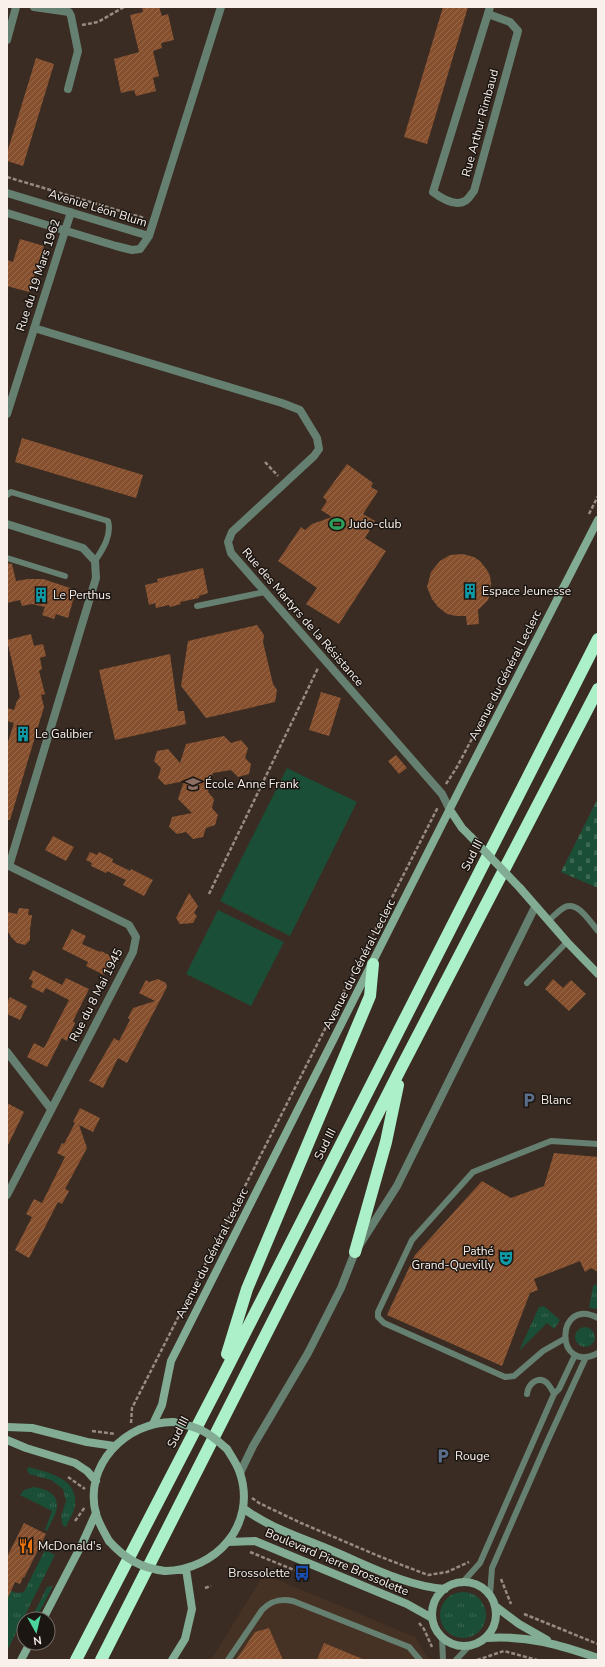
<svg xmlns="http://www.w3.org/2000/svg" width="605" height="1667" font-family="'Nunito Sans',sans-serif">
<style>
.built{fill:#463125}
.grass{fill:url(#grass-tufts)}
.cemetery{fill:url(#cemetery-stones)}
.pitch{fill:#1a4e36}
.building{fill:url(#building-hatch)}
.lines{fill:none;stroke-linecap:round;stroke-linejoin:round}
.path{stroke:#968a82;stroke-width:2.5;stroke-dasharray:4 2;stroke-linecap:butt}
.lane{stroke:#658070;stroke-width:6}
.street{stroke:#658070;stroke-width:8}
.secondary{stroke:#82ad94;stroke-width:8}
.highway{stroke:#abf0c8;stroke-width:12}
.secondary-bridge{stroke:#82ad94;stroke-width:8}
.labels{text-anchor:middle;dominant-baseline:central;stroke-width:3;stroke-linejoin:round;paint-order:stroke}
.street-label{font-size:12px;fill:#faf0eb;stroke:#1c1612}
.poi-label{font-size:12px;fill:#faf0eb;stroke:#1c1612;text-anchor:start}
</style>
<defs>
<pattern id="grass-tufts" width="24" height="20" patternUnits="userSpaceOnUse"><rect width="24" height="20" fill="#1a4e36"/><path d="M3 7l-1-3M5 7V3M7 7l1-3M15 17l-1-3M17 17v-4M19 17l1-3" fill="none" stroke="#3c6853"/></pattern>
<pattern id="cemetery-stones" width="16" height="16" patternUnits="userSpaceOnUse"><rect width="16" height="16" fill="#1a4e36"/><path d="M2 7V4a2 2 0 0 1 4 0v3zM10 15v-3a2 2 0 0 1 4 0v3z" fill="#3c6853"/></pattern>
<pattern id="building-hatch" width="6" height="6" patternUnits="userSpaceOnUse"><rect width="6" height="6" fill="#86502e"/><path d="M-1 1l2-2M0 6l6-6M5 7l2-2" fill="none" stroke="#986a4c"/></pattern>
</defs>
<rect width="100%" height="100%" fill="#3a2c23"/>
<path class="built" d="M264,1574L415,1637L428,1658L432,1660H211Z"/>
<path class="grass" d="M597,1284L598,1285V1309L589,1308L593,1286Z
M544,1306L560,1320L554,1329L547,1323L519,1351L539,1307Z
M575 1337a10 10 0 1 1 20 0a10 10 0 1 1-20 0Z
M28,1467C47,1472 78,1478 75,1504C75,1511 69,1520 66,1527L63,1526L61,1517L66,1501L63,1489L51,1480L29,1474L27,1470Z
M33,1487C44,1488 58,1493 57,1507C56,1515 50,1524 47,1531L45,1530L52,1511L20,1495L24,1490Z
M45,1550L55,1555L7,1651V1589L16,1593L24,1592Z
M53,1586L36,1619H31L47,1587Z
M440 1615a23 23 0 1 1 46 0a23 23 0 1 1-46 0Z"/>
<path class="cemetery" d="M598,798V888L561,872Z"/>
<path class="pitch" d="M287,768L357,802L290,936L220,901Z
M218,910L284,942L251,1006L186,974Z"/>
<path class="building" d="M142,7H159L162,16L168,14L174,40L161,43L162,48L153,51L159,76L153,78L156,91L136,96L134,90L121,93L114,59L139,52L130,15L143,12Z
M443,7H468L427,144L404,137Z
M36,58L54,64L23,166L7,161V153Z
M20,239L44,246L29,292L7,286V260L13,262Z
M22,438L143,475L136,498L15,462Z
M347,464L373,483L371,487L378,491L363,514L375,521L365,538L386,551L339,624L306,604L317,588L278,561L301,527L305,530L312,524L332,517L321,510L327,501L323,497Z
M463,554L474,557L480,561L487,570L490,576L491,583L490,594L488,600L478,610L479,624L467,625L466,616H456L447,614L438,607L432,599L427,587L431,572L440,561L450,555Z
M7,563L12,564L16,581L28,579H43L76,590L68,618L56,614L54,619L42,615L45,607L32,604L22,606L20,600L7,603Z
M203,568L208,593L199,596V598L180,602L181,604L170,607L169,605L156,608L155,603L149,605L145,585L158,582L157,579Z
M257,625L264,635L263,642L273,684L277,690L275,702L206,718L181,686L188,641Z
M31,634L34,646L43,644L46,656L40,658L42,669L39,671L45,694L41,695L44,707L10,820H7V745L14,723L7,721V708L14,710L17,701L20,697L7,640Z
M170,654L178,711H184L186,724L115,740L99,670Z
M321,692L341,698L329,736L309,730Z
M224,736L231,743L241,740L248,748L245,758L251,764L249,774L238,777L231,770L213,773L208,792L214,799L212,808L218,815L215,825L206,828L203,837L193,839L186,832L177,834L169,827L172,817L192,813L178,799L184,781L165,785L158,778L161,768L154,761L157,751L168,749L180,763L186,744Z
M396,755L407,768L399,774L388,761Z
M53,836L74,847L66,861L45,850Z
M90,852L97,855L99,852L113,859L112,862L130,871L131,869L153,880L144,896L123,885L126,880L107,871L106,873L91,866L92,863L86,860Z
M189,893L198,906L194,913L197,916L193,923L180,924L176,918Z
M19,908L29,909L28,915H32L30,930V940L25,945L17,943L11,937L7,930V912L17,914Z
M72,929L86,936L82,944L100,952L101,951L113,957L104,975L86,966L88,962L62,949Z
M33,970L62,985L66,978L89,989L73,1021L75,1023L67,1041L62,1038L47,1067L27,1057L34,1043L44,1048L69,1000L46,988L43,993L31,987L33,981L29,979Z
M158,979L166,983L167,987L127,1063L118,1058L103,1088L89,1081L114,1038L119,1041L130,1020L128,1018L133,1008L155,1001L139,993L146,980L149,982Z
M553,979L563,988L571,980L586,994L569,1011L545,989Z
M10,997L27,1006L20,1020L7,1014V1003Z
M7,1103L24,1112L7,1147Z
M80,1108L100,1118L93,1132L79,1125L87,1148L65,1189L69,1191L62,1204L58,1202L29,1258L15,1250L32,1217L26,1214L34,1199L42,1203L65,1157L57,1153L62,1143L64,1144L75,1123L73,1122Z
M554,1153L598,1157V1272L591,1268L585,1272L580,1261L534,1279L538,1290L530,1293L502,1366L387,1315L415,1255L482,1181L511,1198L544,1186Z
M24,1523L46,1534L24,1578L23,1577L20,1584L15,1582L7,1600V1557Z
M269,1628L283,1660H236L255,1632Z
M324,1643L365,1660H317Z"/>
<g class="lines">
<path class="path" d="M82,25L98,22L124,7
M7,177L144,218
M265,462L278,476
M589,514L598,496
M446,784L457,767L503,680
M209,894L318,668
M131,1423L132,1408L438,807
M92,1431L115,1434
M68,1477L85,1489
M252,1498L259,1503L301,1523L381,1557L428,1575L447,1572L469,1562
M75,1521L85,1507
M250,1552L299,1572
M501,1579L511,1604
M205,1588L211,1586
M524,1614L598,1644
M419,1623L424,1629L432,1647
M477,1660L504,1651L537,1660"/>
<path class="lane" d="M7,495L11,492L108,521C112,535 103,549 95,561
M7,558L65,576
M197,606L265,592
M548,921C553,917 559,910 565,907C578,901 590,922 598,931
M527,983L567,942
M598,1318C555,1295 554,1376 598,1353
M564,1339L543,1351L514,1376L505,1377L384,1323L378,1317V1312L412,1240L473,1172L551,1141L598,1144
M527,1394C528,1384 538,1375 547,1383C550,1386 552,1390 554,1394
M462,1583L480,1563L554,1394L559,1389L575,1355
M490,1595L492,1568L547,1442L586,1357
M442,1637L443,1660
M228,1660L262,1610C271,1601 280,1598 293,1601L409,1647L420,1660
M456,1660L469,1646"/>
<path class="street" d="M34,7L69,12L71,16L78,51L68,89
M488,14L510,22L518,31L474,191C471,194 469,199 465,201C455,207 441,198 433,192L490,7
M7,40L16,7
M7,193L149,236
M7,213L116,246L132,250L140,249L149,236L221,7
M34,328L282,403L300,410L317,438L319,449L314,456L232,532L228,542L231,553L442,794L450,810
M7,414L71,212
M7,524L83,548L95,561L96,578L9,866
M7,1052L51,1109
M7,1195L133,952L136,937L129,925L9,866
M240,1473L253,1446L308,1353L341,1288L355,1252L397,1186L535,907"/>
<path class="secondary" d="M450,810L462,828L471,837
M520,888L567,942L598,974
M153,1424L162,1405L171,1361L468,773L598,520
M7,1427L32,1428L87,1442L114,1446
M7,1440L26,1448L75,1463L87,1471L96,1481
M243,1508C269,1528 303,1538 333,1551C369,1566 406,1586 445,1589
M109,1541C104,1532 99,1524 96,1514C83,1465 126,1422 173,1422
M228,1542L255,1541L407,1604L432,1618
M165,1571C216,1570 257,1525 240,1473C237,1464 232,1457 227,1449
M432 1614a32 32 0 1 1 64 0a32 32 0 1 1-64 0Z
M495,1606L519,1624L547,1640
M43,1619L83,1542L96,1513
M486,1638C528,1635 560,1645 598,1658
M21,1660L30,1643
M172,1660L185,1639L192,1609L186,1569"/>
<path class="highway" d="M355,1252L386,1142L398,1085
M227,1354L247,1289L370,996L373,964
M76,1660L218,1386L598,639
M101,1660L401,1068L598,689"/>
<path class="secondary-bridge" d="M471,837L520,888
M173,1422C199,1427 207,1431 227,1449
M109,1541C125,1559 141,1568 165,1571"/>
</g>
<defs>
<g id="stadium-bare" transform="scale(1.2)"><path d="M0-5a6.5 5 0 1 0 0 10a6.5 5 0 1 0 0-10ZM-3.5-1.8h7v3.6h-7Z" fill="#2e9e5b" stroke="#1c1612" stroke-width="2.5" paint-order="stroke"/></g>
<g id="building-bare" transform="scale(1.2)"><path d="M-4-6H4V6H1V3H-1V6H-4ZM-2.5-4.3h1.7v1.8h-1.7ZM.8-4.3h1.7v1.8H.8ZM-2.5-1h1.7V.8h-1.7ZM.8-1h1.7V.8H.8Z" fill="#0f9aa8" stroke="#1c1612" stroke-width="2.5" paint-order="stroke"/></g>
<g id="school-bare" transform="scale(1.2)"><path d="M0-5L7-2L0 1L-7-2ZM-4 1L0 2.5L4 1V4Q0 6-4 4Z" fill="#8d6e63" stroke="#1c1612" stroke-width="2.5" paint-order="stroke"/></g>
<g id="parking-bare" transform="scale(1.2)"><path d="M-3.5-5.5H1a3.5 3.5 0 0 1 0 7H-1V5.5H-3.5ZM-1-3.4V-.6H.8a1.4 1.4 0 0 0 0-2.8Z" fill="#5c6f8a" stroke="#1c1612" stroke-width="2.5" paint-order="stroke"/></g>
<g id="theatre-bare" transform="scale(1.2)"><path d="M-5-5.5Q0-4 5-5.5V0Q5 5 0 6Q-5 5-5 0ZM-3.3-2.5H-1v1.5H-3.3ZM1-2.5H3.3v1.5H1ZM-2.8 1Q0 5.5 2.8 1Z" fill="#0f9aa8" stroke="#1c1612" stroke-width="2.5" paint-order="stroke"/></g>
<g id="restaurant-bare" transform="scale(1.2)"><path d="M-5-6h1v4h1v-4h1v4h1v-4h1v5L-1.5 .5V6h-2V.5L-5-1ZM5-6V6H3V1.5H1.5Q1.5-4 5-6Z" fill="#e8710a" stroke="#1c1612" stroke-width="2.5" paint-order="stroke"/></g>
<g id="bus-bare" transform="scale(1.2)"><path d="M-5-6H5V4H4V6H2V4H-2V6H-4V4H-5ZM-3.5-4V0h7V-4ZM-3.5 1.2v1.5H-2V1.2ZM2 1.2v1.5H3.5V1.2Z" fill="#1a4fb4" stroke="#1c1612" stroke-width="2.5" paint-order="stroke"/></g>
</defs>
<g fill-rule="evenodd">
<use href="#stadium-bare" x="337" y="524"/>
<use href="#building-bare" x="470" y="591"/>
<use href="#building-bare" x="41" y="595"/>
<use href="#building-bare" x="23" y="734"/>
<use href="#school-bare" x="193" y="784"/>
<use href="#parking-bare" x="529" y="1100"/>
<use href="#theatre-bare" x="506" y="1258"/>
<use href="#parking-bare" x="443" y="1456"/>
<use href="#restaurant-bare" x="26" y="1546"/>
<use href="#bus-bare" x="302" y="1573"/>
</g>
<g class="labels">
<g class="street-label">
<text transform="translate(480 123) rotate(-75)">Rue Arthur Rimbaud</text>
<text transform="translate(98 208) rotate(17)">Avenue Léon Blum</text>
<text transform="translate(38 275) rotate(-72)">Rue du 19 Mars 1962</text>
<text transform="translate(303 617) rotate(49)">Rue des Martyrs de la Résistance</text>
<text transform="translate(505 675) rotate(-63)">Avenue du Général Leclerc</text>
<text transform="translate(472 855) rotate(-63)">Sud III</text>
<text transform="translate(359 964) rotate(-63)">Avenue du Général Leclerc</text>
<text transform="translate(96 995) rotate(-63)">Rue du 8 Mai 1945</text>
<text transform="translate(325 1144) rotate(-63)">Sud III</text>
<text transform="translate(212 1253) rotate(-63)">Avenue du Général Leclerc</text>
<text transform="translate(178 1432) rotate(-63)">Sud III</text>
<text transform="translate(337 1562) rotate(23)">Boulevard Pierre Brossolette</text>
</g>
<g class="poi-label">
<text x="349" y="524">Judo-club</text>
<text x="482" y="591">Espace Jeunesse</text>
<text x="53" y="595">Le Perthus</text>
<text x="35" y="734">Le Galibier</text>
<text x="205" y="784">École Anne Frank</text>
<text x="541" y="1100">Blanc</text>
<text x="494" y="1251" text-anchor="end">Pathé<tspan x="494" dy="14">Grand-Quevilly</tspan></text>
<text x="455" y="1456">Rouge</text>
<text x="38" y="1546">McDonald's</text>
<text x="290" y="1573" text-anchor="end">Brossolette</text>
</g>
</g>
<rect width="605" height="1667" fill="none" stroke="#faf0eb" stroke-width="16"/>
<g transform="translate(36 1631) rotate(172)"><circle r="19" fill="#1c1612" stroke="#756d69"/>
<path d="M0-3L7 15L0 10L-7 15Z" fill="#4bd49b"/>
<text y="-6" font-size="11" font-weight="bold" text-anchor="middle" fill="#faf0eb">N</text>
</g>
</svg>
